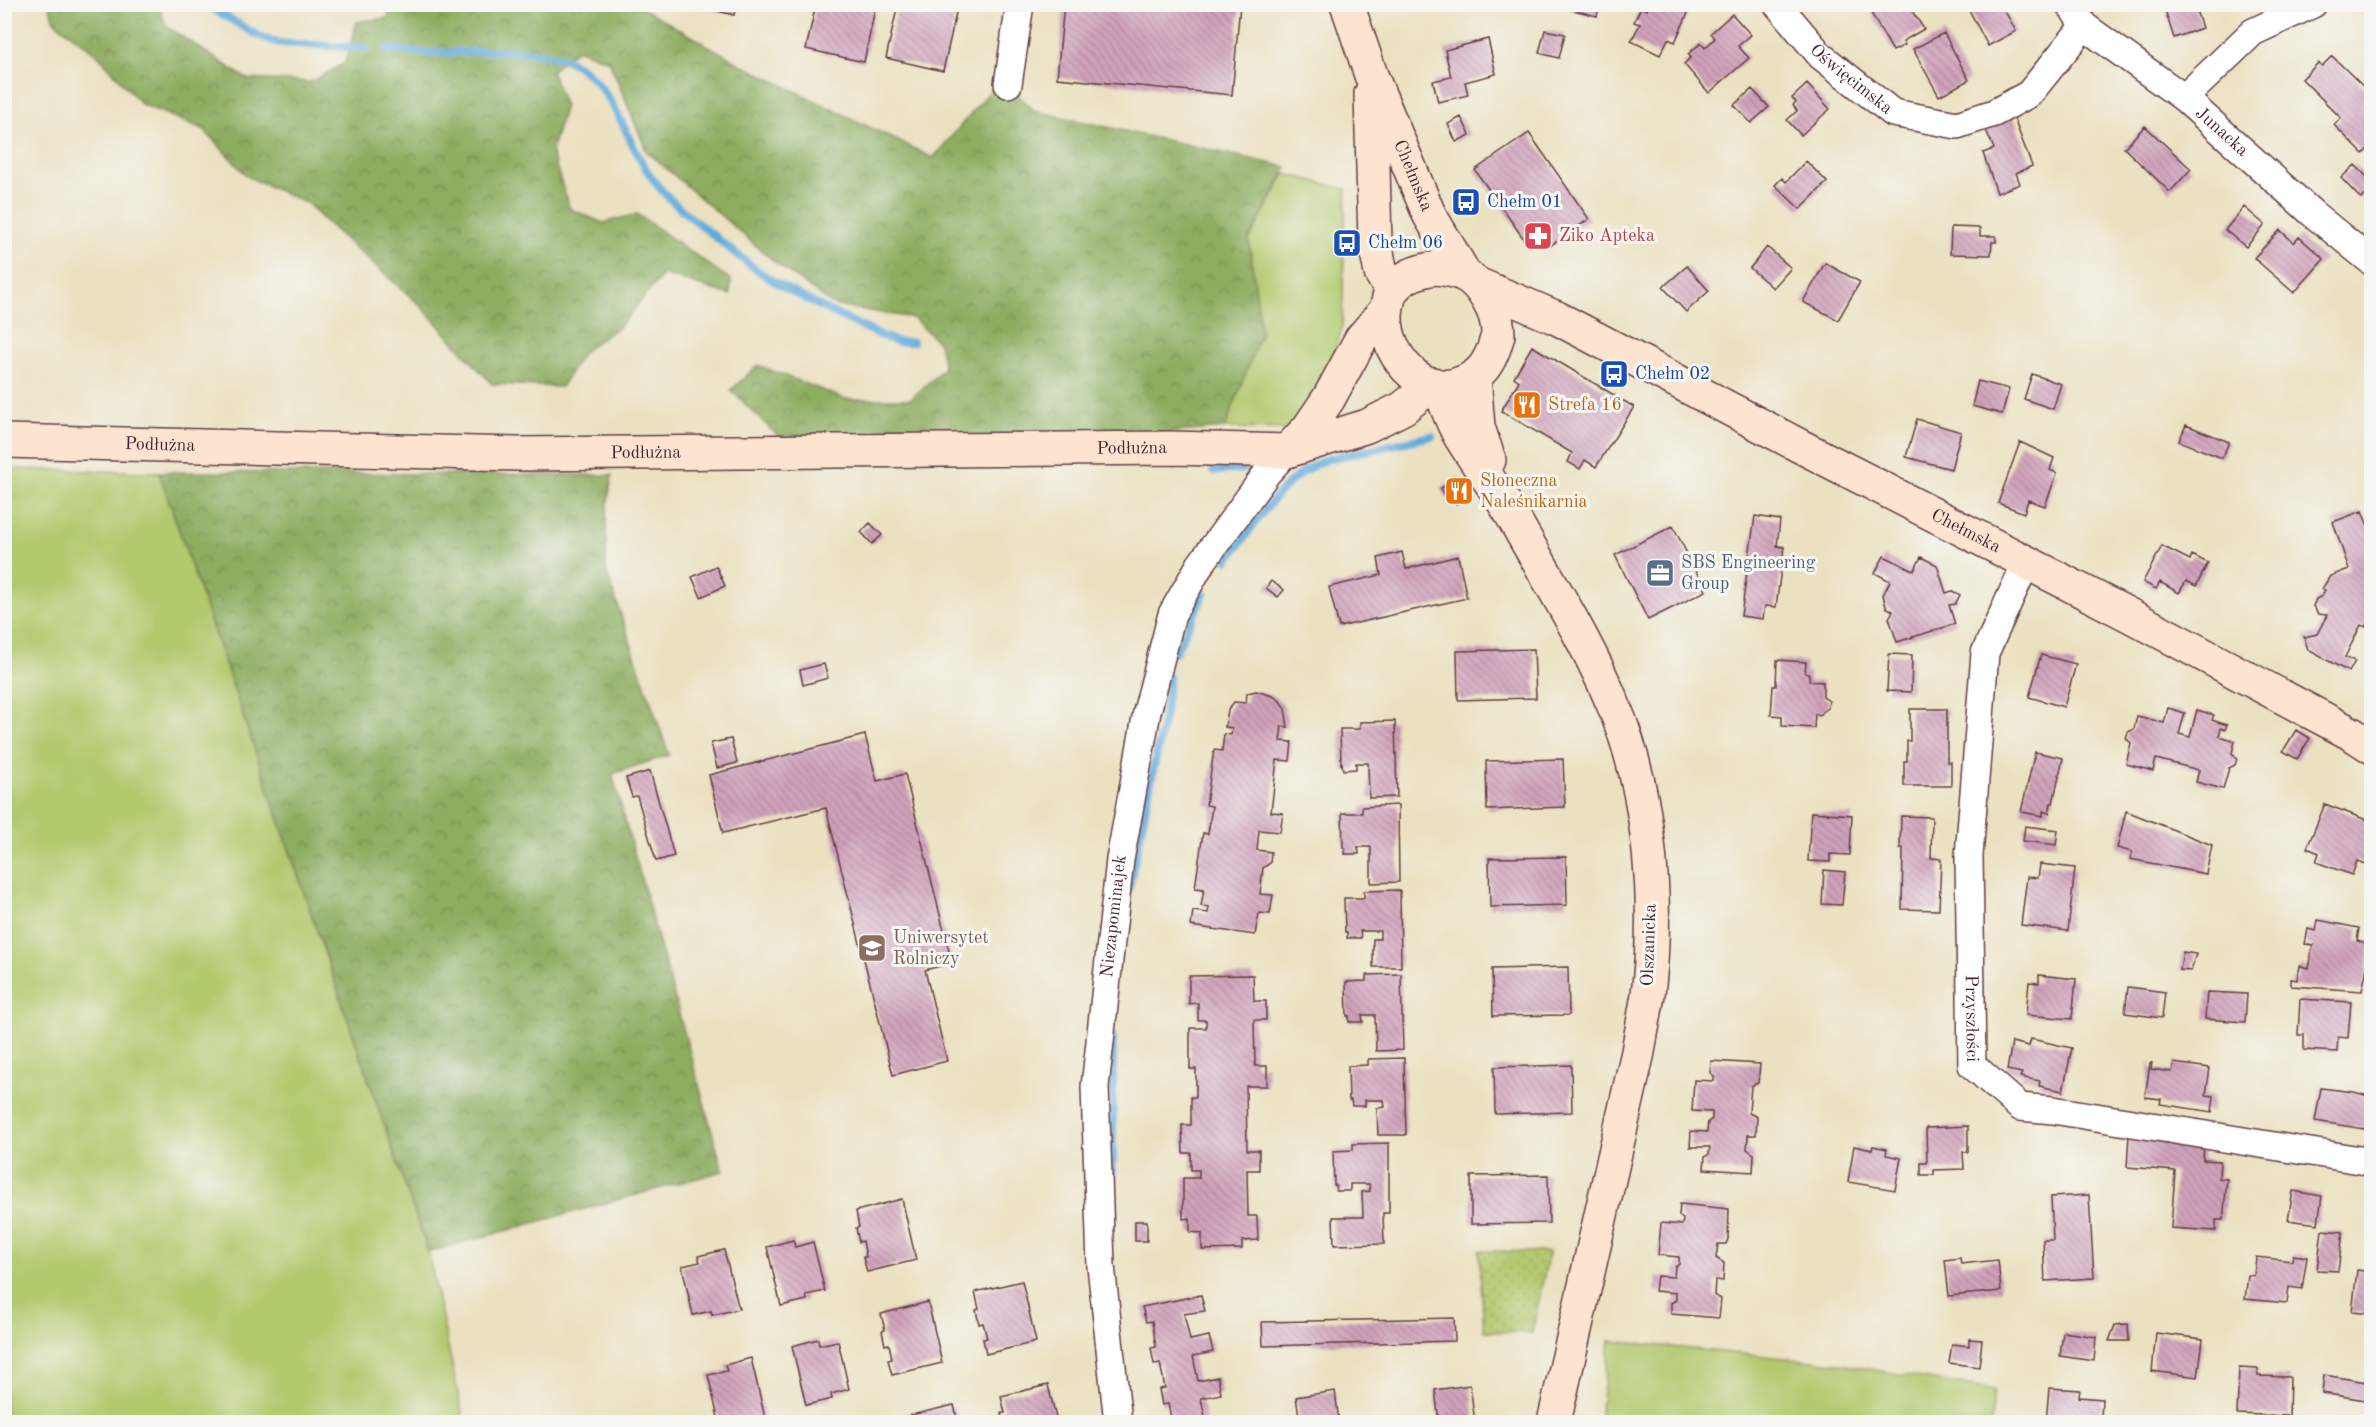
<svg xmlns="http://www.w3.org/2000/svg" width="2376" height="1427" font-family="'Old Standard TT',serif">
<style>
.grass{fill:#b2c96e;stroke:#7e744c;stroke-width:1.5}
.forest{fill:url(#forest-crowns);stroke:#6c6646;stroke-width:1.5}
.park{fill:url(#park-dots);stroke:#7e744c;stroke-width:1.5}
.lines{fill:none;stroke-linecap:round;stroke-linejoin:round}
.stream{stroke:#63aada;stroke-width:8}
.building{fill:url(#building-back-hatch)}
.street-casing{stroke:#623c42;stroke-width:30}
.secondary-casing{stroke:#623c42;stroke-width:36}
.street{stroke:#fff;stroke-width:27}
.secondary{stroke:#fde4d0;stroke-width:33}
.labels{text-anchor:middle;dominant-baseline:central;stroke-width:6;stroke-linejoin:round;paint-order:stroke}
.street-label{font-size:18px;fill:#4a1f2b;stroke:#f6f6f2}
.transit-label{font-size:18px;fill:#164399;stroke:#f6f6f2;text-anchor:start}
.health-label{font-size:18px;fill:#be3a42;stroke:#f6f6f2;text-anchor:start}
.food-label{font-size:18px;fill:#c56008;stroke:#f6f6f2;text-anchor:start}
.service-label{font-size:18px;fill:#4e5e75;stroke:#f6f6f2;text-anchor:start}
.education-label{font-size:18px;fill:#785e54;stroke:#f6f6f2;text-anchor:start}
</style>
<defs>
<pattern id="forest-crowns" width="20" height="18" patternUnits="userSpaceOnUse" patternTransform="scale(1.5)"><rect width="20" height="18" fill="#8dad61"/><path d="M2 6a3 3 0 1 1 6 0M12 15a3 3 0 1 1 6 0" fill="none" stroke="#758c50"/></pattern>
<pattern id="park-dots" width="8" height="8" patternUnits="userSpaceOnUse" patternTransform="scale(1.5)"><rect width="8" height="8" fill="#b2c96e"/><path d="M2 2h.1M6 6h.1" fill="none" stroke="#9bac5f" stroke-width="1.8" stroke-linecap="round"/></pattern>
<pattern id="building-back-hatch" width="6" height="6" patternUnits="userSpaceOnUse" patternTransform="scale(1.5)"><rect width="6" height="6" fill="#d0a2bb"/><path d="M-1 5l2 2M0 0l6 6M5-1l2 2" fill="none" stroke="#ab8398"/></pattern>
</defs>
<rect width="100%" height="100%" fill="#f6f6f2"/>
<filter id="ink" filterUnits="userSpaceOnUse"><feTurbulence type="fractalNoise" baseFrequency=".0167" numOctaves="2"/><feDisplacementMap in="SourceGraphic" scale="12" xChannelSelector="R" yChannelSelector="G"/><feConvolveMatrix kernelMatrix="1 2 1 2 8 2 1 2 1" color-interpolation-filters="sRGB"/></filter>
<filter id="wash" filterUnits="userSpaceOnUse"><feTurbulence type="fractalNoise" baseFrequency=".008" numOctaves="4" result="noise"/><feDisplacementMap in="SourceGraphic" scale="24" xChannelSelector="R" yChannelSelector="G"/><feGaussianBlur stdDeviation="1.35" result="paint"/><feColorMatrix in="noise" values="0 0 0 0 0 0 0 0 0 0 0 0 0 0 0 0 0 1.4 0 .05"/><feComposite in="paint" operator="in"/></filter>
<g filter="url(#wash)">
<rect width="100%" height="100%" fill="#ebe1c1"/>
<path class="grass" d="M1285,174L1346,189L1342,328L1328,370L1290,429L1225,428L1261,332L1249,240Z
M5,469L159,472L428,1252L464,1422H5Z
M1610,1341L1834,1363L1994,1390L1991,1422H1599Z"/>
<path class="forest" d="M49,5H158L167,27L247,79L311,82L345,63L357,22L388,18L390,5H637L742,65L933,158L996,84L1020,88L1019,96L1035,111L1287,167L1249,240L1261,332L1225,428L1103,438L778,436L731,390L758,365L845,399H911L944,368L939,343L913,318L833,305L776,263L647,152L609,61L577,49L551,71L565,106L551,151L570,209L603,223L637,214L731,280L730,295L663,274L621,325L584,351L561,387L492,384L420,305L330,226L308,204L248,177L203,129L141,104L99,56L54,21Z
M159,472L612,475L606,516V571L669,755L612,774L723,1171L428,1252Z"/>
<path class="park" d="M1479,1251L1549,1252L1532,1333L1484,1331Z"/>
<g class="lines">
<path class="stream" d="M205,4L257,35L279,43L366,48
M387,49C402,51 417,53 432,53C470,53 532,45 567,60C618,83 625,148 659,187C674,205 694,220 713,235C735,253 757,272 782,286C815,305 850,321 884,337L898,342H913
M1213,471L1244,469
M1228,560C1257,522 1281,476 1328,459L1432,436
M1175,653L1204,594
M1129,888L1164,718L1169,677
M1113,1216V1037"/>
</g>
<g id="blocks">
<path class="building" d="M689,4H736L734,15Z
M816,4H876L864,62L806,49Z
M898,4H958L943,71L886,58Z
M1064,4H1240L1232,95L1057,78Z
M1448,4H1476V7L1448,9Z
M1566,4H1600L1597,16L1565,8Z
M1650,4H1692L1675,42L1668,39L1660,55L1631,41L1640,24L1634,22L1641,7L1647,10Z
M1966,4H2001L2016,31L1988,46Z
M2181,4H2194L2202,28L2174,38L2165,10Z
M1889,5H1908L1924,29L1903,41L1905,45L1893,51L1871,13Z
M1732,14L1751,35L1738,46L1749,58L1709,93L1684,64L1691,57L1688,54L1701,43L1705,48L1715,38L1711,33Z
M1545,30L1565,34L1559,58L1539,53Z
M1944,33L1969,80L1939,96L1913,49Z
M1488,39L1496,74L1465,82L1468,95L1438,102L1433,81L1451,77L1445,50Z
M2332,56L2372,95V145L2363,154L2334,125L2341,118L2302,79L2318,63L2322,66Z
M1807,84L1830,109L1801,135L1787,120L1797,111L1793,105L1796,102L1792,98Z
M1752,89L1769,107L1751,123L1734,105Z
M2013,116L2032,166L2016,173L2020,184L1997,193L1983,153L1994,149L1985,128Z
M1461,117L1470,135L1456,142L1448,124Z
M2145,126L2191,169L2170,192L2124,148Z
M1529,133L1589,219L1550,246L1526,242L1475,170Z
M1806,161L1827,182L1800,209L1775,185L1782,178L1786,182Z
M2355,165L2372,182V190L2361,199L2341,178Z
M2244,207L2265,225L2246,247L2225,230Z
M1951,227L1980,228V236H1996V242H1992L1991,255L1950,254Z
M2280,230L2294,243L2299,237L2324,259L2294,293L2254,258Z
M1767,247L1791,268L1773,288L1750,268Z
M1825,263L1860,282L1838,320L1803,302Z
M1687,266L1709,291L1686,312L1663,287Z
M1532,346L1634,407L1596,467L1585,460L1580,469L1568,462L1572,453L1501,411L1519,381L1514,377Z
M2032,374L2061,384L2053,409L2024,399Z
M1978,381L2009,389L2002,414L1972,406Z
M1917,419L1961,432L1951,469L1906,457Z
M2186,425L2229,442L2222,458L2179,441Z
M2020,442L2054,458L2050,470L2057,473L2045,506L2028,500L2024,513L1998,503Z
M1458,477L1470,495L1456,504L1451,496L1447,499L1441,488Z
M2362,511L2368,526L2372,528V617L2366,627L2361,625L2345,657L2355,661L2349,672L2308,650L2304,637L2317,634L2327,615L2318,614L2313,606L2316,599L2322,596L2325,590L2322,589L2330,576L2349,569L2333,522Z
M1755,516L1780,520L1777,546L1784,547L1776,607L1765,606L1763,619L1741,616L1747,572H1752L1755,557H1749Z
M870,523L882,535L872,544L861,532Z
M1673,526L1706,591L1648,620L1615,555Z
M2162,546L2190,560L2192,555L2208,563L2196,586L2186,581L2179,593L2160,582L2156,589L2143,582Z
M1402,552L1406,569L1458,556L1467,598L1339,627L1329,587L1381,575L1378,558Z
M1884,556L1914,571L1921,557L1937,565L1946,593L1952,591L1960,595L1955,604L1949,605L1955,624L1897,642L1889,618L1893,611L1886,607L1883,595L1890,581L1875,573Z
M716,566L725,586L701,597L692,577Z
M1271,581L1284,590L1278,597L1266,588Z
M1534,649L1536,698L1458,700L1457,651Z
M1889,654L1912,655L1911,692L1887,691Z
M2041,655L2076,664L2064,707L2029,697Z
M1777,660L1806,662L1805,673L1809,674V681L1823,682V697L1829,701L1828,708L1822,712L1821,715L1815,714L1814,728L1782,726V716L1771,715L1773,686H1776Z
M824,664L828,678L803,685L800,670Z
M1256,691L1273,696L1280,701L1285,709L1288,727L1282,726L1280,741L1292,742L1290,761L1277,760L1271,812L1283,813L1280,832L1259,830L1257,850L1271,852L1270,863L1263,868L1260,894L1273,895L1270,914L1259,913L1255,935L1191,926L1193,911L1208,913L1209,907L1201,906L1204,889L1195,888L1203,833L1208,834L1212,806L1206,805L1214,750L1222,751L1224,734L1231,735L1232,728L1225,727L1228,710L1234,702L1246,703L1247,693Z
M2168,708L2185,713L2179,734L2190,737L2197,710L2214,715L2212,720L2227,725L2225,730L2221,728L2219,736L2235,741L2232,753L2237,759L2235,765L2229,768L2223,789L2196,782L2199,770L2156,759L2153,771L2126,764L2131,743L2126,738L2128,732L2134,729L2137,716L2164,723Z
M1910,709H1947V762H1951V786H1904V761H1907V741H1910Z
M1395,721L1397,797L1369,798L1368,763H1356V769L1343,770L1342,763L1341,764L1340,729H1360V722Z
M2296,730L2310,738L2297,759L2283,751Z
M865,735L877,781L905,774L952,963L925,970L947,1061L893,1075L826,808L723,833L709,775Z
M731,739L737,763L717,768L711,743Z
M2035,752L2063,758L2053,803H2051L2049,813L2043,811V816L2021,812Z
M1563,759L1565,807L1487,810L1486,761Z
M650,771L674,856L656,861L637,796L632,797L626,778Z
M2325,804L2372,822V866L2357,861L2352,875L2316,862L2319,853L2307,848Z
M1398,805L1399,882L1371,883V847H1358L1359,854H1345V848L1343,847L1342,813H1362V807Z
M2126,811L2212,845L2206,874L2130,859L2132,852L2117,848Z
M1811,812L1852,815L1850,855L1830,854V862L1808,861Z
M1901,816L1932,817L1931,858L1941,859L1939,910L1902,909L1903,848H1900Z
M2025,826L2058,830L2056,845L2023,841Z
M1566,857L1567,905L1490,907L1489,858Z
M2040,864L2075,868L2068,931L2021,925L2027,877L2038,878Z
M1824,870L1845,872L1842,905L1822,904Z
M1400,890L1401,967H1373V939H1380V931H1360L1361,938H1347V932H1345L1344,898H1364V891Z
M2318,920L2359,928L2357,941L2372,945L2362,991L2291,986V979L2297,980L2300,966L2308,968L2313,945L2305,944L2308,929L2316,931Z
M2183,952L2196,954L2191,971L2180,970Z
M1568,967L1569,1015L1493,1016L1492,969Z
M1401,974L1403,1050L1376,1051L1375,1015H1362L1363,1022H1349V1016H1347L1346,982L1366,981V975Z
M1253,975L1254,1001H1266V1020H1254L1255,1066H1267V1086H1246L1247,1150H1259V1170H1247L1248,1216H1257L1258,1240L1242,1241V1249L1202,1250V1233L1190,1232V1218L1183,1219V1178H1199V1170H1191V1153H1183L1182,1125H1191V1097H1196V1069H1190V1028H1206V1020H1198V1003L1189,1004V976Z
M2039,975L2076,979L2072,1019L2026,1015L2029,982L2039,983Z
M2128,987L2165,992L2162,1018L2125,1013Z
M2207,992L2247,994L2245,1022L2205,1019Z
M2300,999L2351,1002L2348,1038L2338,1037L2337,1052L2304,1050V1035H2298Z
M2031,1039L2072,1048L2063,1091L2039,1086L2040,1081L2020,1077L2022,1073L2007,1070L2012,1042L2029,1046Z
M1404,1058L1406,1135H1378L1377,1108L1385,1107L1384,1100H1365V1106H1352L1351,1100H1349L1348,1066L1368,1065V1059Z
M1711,1061L1760,1064L1758,1083L1751,1086L1750,1099L1749,1113L1757,1117L1756,1135H1748L1747,1149L1754,1154L1753,1172L1704,1169L1705,1157L1709,1154L1710,1147H1690L1691,1131L1707,1132L1708,1122L1712,1119V1112L1692,1111L1694,1080L1714,1081V1076L1710,1073Z
M2150,1063H2152L2151,1069L2172,1072L2174,1063L2210,1068L2206,1095L2214,1096L2212,1112L2160,1104L2161,1099L2145,1097Z
M1571,1065L1572,1112L1495,1114L1494,1067Z
M2321,1088L2354,1092L2372,1097L2368,1126L2364,1129L2315,1121Z
M1968,1126V1152H1963L1964,1169L1934,1170V1175H1921V1163H1927L1926,1128Z
M2129,1134L2204,1145L2203,1160L2220,1161L2219,1178L2227,1179L2223,1220H2216V1231L2171,1228L2175,1171L2127,1167Z
M1389,1143V1213H1383L1384,1244L1334,1245L1333,1217H1363L1362,1192L1370,1191L1369,1184H1350V1191H1336V1185H1334L1333,1151L1353,1150V1144Z
M1854,1146L1872,1150L1873,1146L1887,1149L1886,1155L1901,1158L1895,1190L1848,1182Z
M1548,1175L1549,1223L1471,1224V1176Z
M2293,1191L2322,1196L2318,1224L2288,1220Z
M2089,1195L2094,1278L2045,1281L2043,1240H2053L2051,1197Z
M902,1199L916,1260L867,1272L863,1257H866L863,1241L859,1242L856,1228L859,1227L856,1211Z
M1680,1204L1729,1209L1728,1239L1726,1244H1718L1716,1258L1724,1263L1723,1281L1715,1280L1714,1295L1721,1299L1719,1318L1671,1314V1303L1676,1300V1293L1655,1291L1657,1276L1674,1277L1675,1267L1679,1264V1257L1658,1255L1661,1223L1682,1225L1683,1219L1679,1216Z
M1135,1221H1147V1241H1135Z
M2322,1230L2343,1232L2338,1271L2317,1270Z
M793,1240L795,1247L813,1242L825,1291L806,1295L807,1300L781,1306L767,1247Z
M724,1250L739,1309L712,1315L711,1311L693,1315L682,1266L700,1262L698,1256Z
M2293,1255L2307,1257L2302,1289L2289,1287L2287,1303L2245,1299L2248,1275L2254,1276L2256,1257L2292,1261Z
M1960,1258L1961,1264L1998,1260L2001,1291L1949,1296L1945,1260Z
M2357,1270L2372,1272V1314L2352,1312Z
M1022,1281L1036,1342L986,1354L983,1339L987,1338L983,1323L979,1324L976,1310L979,1309L975,1292Z
M1201,1295L1205,1311L1184,1314L1190,1340L1209,1336L1213,1352L1193,1356L1198,1381L1218,1377L1221,1394L1201,1398L1206,1422H1172L1168,1404L1162,1405L1159,1389L1165,1388L1160,1363L1154,1364L1151,1348L1156,1347L1152,1321L1146,1322L1142,1307Z
M928,1302L942,1363L892,1375L888,1360L892,1359L889,1344L885,1345L882,1331L885,1330L881,1314Z
M1454,1318L1455,1341L1263,1346L1262,1322Z
M2128,1324L2129,1341H2109L2115,1325Z
M2063,1332L2096,1337L2094,1361L2060,1356Z
M2156,1333L2203,1339L2198,1377L2152,1371Z
M818,1339L819,1345L838,1341L849,1389L831,1394L832,1399L806,1405L792,1346Z
M1969,1339L1982,1340L1979,1367L1949,1363L1952,1344L1969,1346Z
M751,1358L765,1418L744,1422H739L738,1419L719,1422L708,1375L727,1371L725,1365Z
M2239,1368L2258,1369V1376L2290,1377L2289,1416L2237,1414Z
M2324,1375L2372,1383V1401L2322,1393Z
M1048,1385L1057,1422H1003L1001,1413H1005L1001,1396Z
M1470,1385L1475,1422H1439L1435,1390Z
M2049,1388L2080,1390L2079,1397L2102,1399L2101,1422H2046Z
M1335,1391L1339,1422H1300L1296,1397Z
M954,1405L958,1422H908L907,1416Z"/>
</g>
</g>
<g filter="url(#ink)">
<use href="#blocks" fill-opacity="0" stroke="#623c42" stroke-width="1.5"/>
<g class="lines">
<g class="street-casing">
<g id="street">
<path id="s1" d="M1777,4L1821,56L1893,113L1957,125L1994,113L2029,94L2084,26"/>
<path id="s2" d="M2070,4L2084,26L2184,98L2312,213L2372,262"/>
<path d="M1008,84L1020,4"/>
<path d="M2184,98L2253,32L2313,4"/>
<path id="s3" d="M2026,563L1985,653L1969,856L1972,1065L2020,1107L2053,1110L2372,1162"/>
<path id="s4" d="M1118,1422L1101,1266L1095,1087L1120,860L1147,712L1172,614L1200,565L1267,473L1287,451"/>
</g>
</g>
<g class="secondary-casing">
<g id="secondary">
<path id="s5" d="M1347,4L1371,75L1429,214L1465,275"/>
<path d="M1371,94L1375,242L1381,273L1392,290"/>
<path d="M1437,268C1446,269 1454,270 1463,274C1482,283 1499,314 1498,335C1497,339 1495,344 1494,348C1488,364 1481,374 1466,381C1421,404 1379,348 1387,307C1388,302 1389,294 1393,289C1403,276 1421,270 1437,268Z"/>
<path id="s6" d="M1477,284L1557,318L1798,445L2131,616L2352,734L2372,747"/>
<path d="M1474,377L1478,427L1489,460"/>
<path d="M1439,386C1445,403 1451,420 1460,436C1478,466 1500,493 1517,524C1550,583 1587,641 1613,704C1650,790 1659,902 1648,994C1645,1014 1641,1033 1638,1052L1554,1422"/>
<path id="s7" d="M4,441L517,454L1172,448L1287,451L1367,426L1403,408L1433,384"/>
<path d="M1287,451L1308,429L1329,398L1361,339L1386,310"/>
</g>
</g>
<use href="#street" class="street"/>
<use href="#secondary" class="secondary"/>
</g>
</g>
<defs>
<g id="bus-square" transform="scale(1.5)"><rect x="-9" y="-9" width="18" height="18" rx="4" fill="#1a4fb4" stroke="#f6f6f2"/><path d="M-5-6H5V4H4V6H2V4H-2V6H-4V4H-5ZM-3.5-4V0h7V-4ZM-3.5 1.2v1.5H-2V1.2ZM2 1.2v1.5H3.5V1.2Z" fill="#fff"/></g>
<g id="pharmacy-square" transform="scale(1.5)"><rect x="-9" y="-9" width="18" height="18" rx="4" fill="#e0444e" stroke="#f6f6f2"/><path d="M-2-6h4v4h4v4h-4v4h-4v-4h-4v-4h4Z" fill="#fff"/></g>
<g id="restaurant-square" transform="scale(1.5)"><rect x="-9" y="-9" width="18" height="18" rx="4" fill="#e8710a" stroke="#f6f6f2"/><path d="M-5-6h1v4h1v-4h1v4h1v-4h1v5L-1.5 .5V6h-2V.5L-5-1ZM5-6V6H3V1.5H1.5Q1.5-4 5-6Z" fill="#fff"/></g>
<g id="office-square" transform="scale(1.5)"><rect x="-9" y="-9" width="18" height="18" rx="4" fill="#5c6f8a" stroke="#f6f6f2"/><path d="M-6-3h4V-5.5h4V-3h4V5H-6ZM-1-4.5V-3h2v-1.5ZM-6 0V1H6V0Z" fill="#fff"/></g>
<g id="university-square" transform="scale(1.5)"><rect x="-9" y="-9" width="18" height="18" rx="4" fill="#8d6e63" stroke="#f6f6f2"/><path d="M0-5L7-2L0 1L-7-2ZM-4 1L0 2.5L4 1V4Q0 6-4 4Z" fill="#fff"/></g>
</defs>
<g fill-rule="evenodd">
<use href="#bus-square" x="1466" y="202"/>
<use href="#pharmacy-square" x="1538" y="236"/>
<use href="#bus-square" x="1347" y="243"/>
<use href="#bus-square" x="1614" y="374"/>
<use href="#restaurant-square" x="1527" y="405"/>
<use href="#restaurant-square" x="1459" y="491"/>
<use href="#office-square" x="1660" y="573"/>
<use href="#university-square" x="872" y="948"/>
</g>
<g class="labels">
<g class="street-label">
<text stroke="none"><textPath href="#s1" startOffset="106">Oświęcimska</textPath></text>
<text stroke="none"><textPath href="#s2" startOffset="200">Junacka</textPath></text>
<text stroke="none"><textPath href="#s5" startOffset="184">Chełmska</textPath></text>
<text stroke="none"><textPath href="#s7" startOffset="156">Podłużna</textPath></text>
<text stroke="none"><textPath href="#s7" startOffset="1128">Podłużna</textPath></text>
<text stroke="none"><textPath href="#s7" startOffset="642">Podłużna</textPath></text>
<text stroke="none"><textPath href="#s6" startOffset="548">Chełmska</textPath></text>
<text stroke="none"><textPath href="#s4" startOffset="508">Niezapominajek</textPath></text>
<text transform="translate(1649 945) rotate(-88)">Olszanicka</text>
<text stroke="none"><textPath href="#s3" startOffset="465">Przyszłości</textPath></text>
</g>
<g class="transit-label">
<text x="1487" y="202">Chełm 01</text>
<text x="1368" y="243">Chełm 06</text>
<text x="1635" y="374">Chełm 02</text>
</g>
<g class="health-label">
<text x="1559" y="236">Ziko Apteka</text>
</g>
<g class="food-label">
<text x="1548" y="405">Strefa 16</text>
<text x="1480" y="481">Słoneczna<tspan x="1480" dy="21">Naleśnikarnia</tspan></text>
</g>
<g class="service-label">
<text x="1681" y="563">SBS Engineering<tspan x="1681" dy="21">Group</tspan></text>
</g>
<g class="education-label">
<text x="893" y="938">Uniwersytet<tspan x="893" dy="21">Rolniczy</tspan></text>
</g>
</g>
<rect width="2376" height="1427" fill="none" stroke="#f6f6f2" stroke-width="24"/>
</svg>
